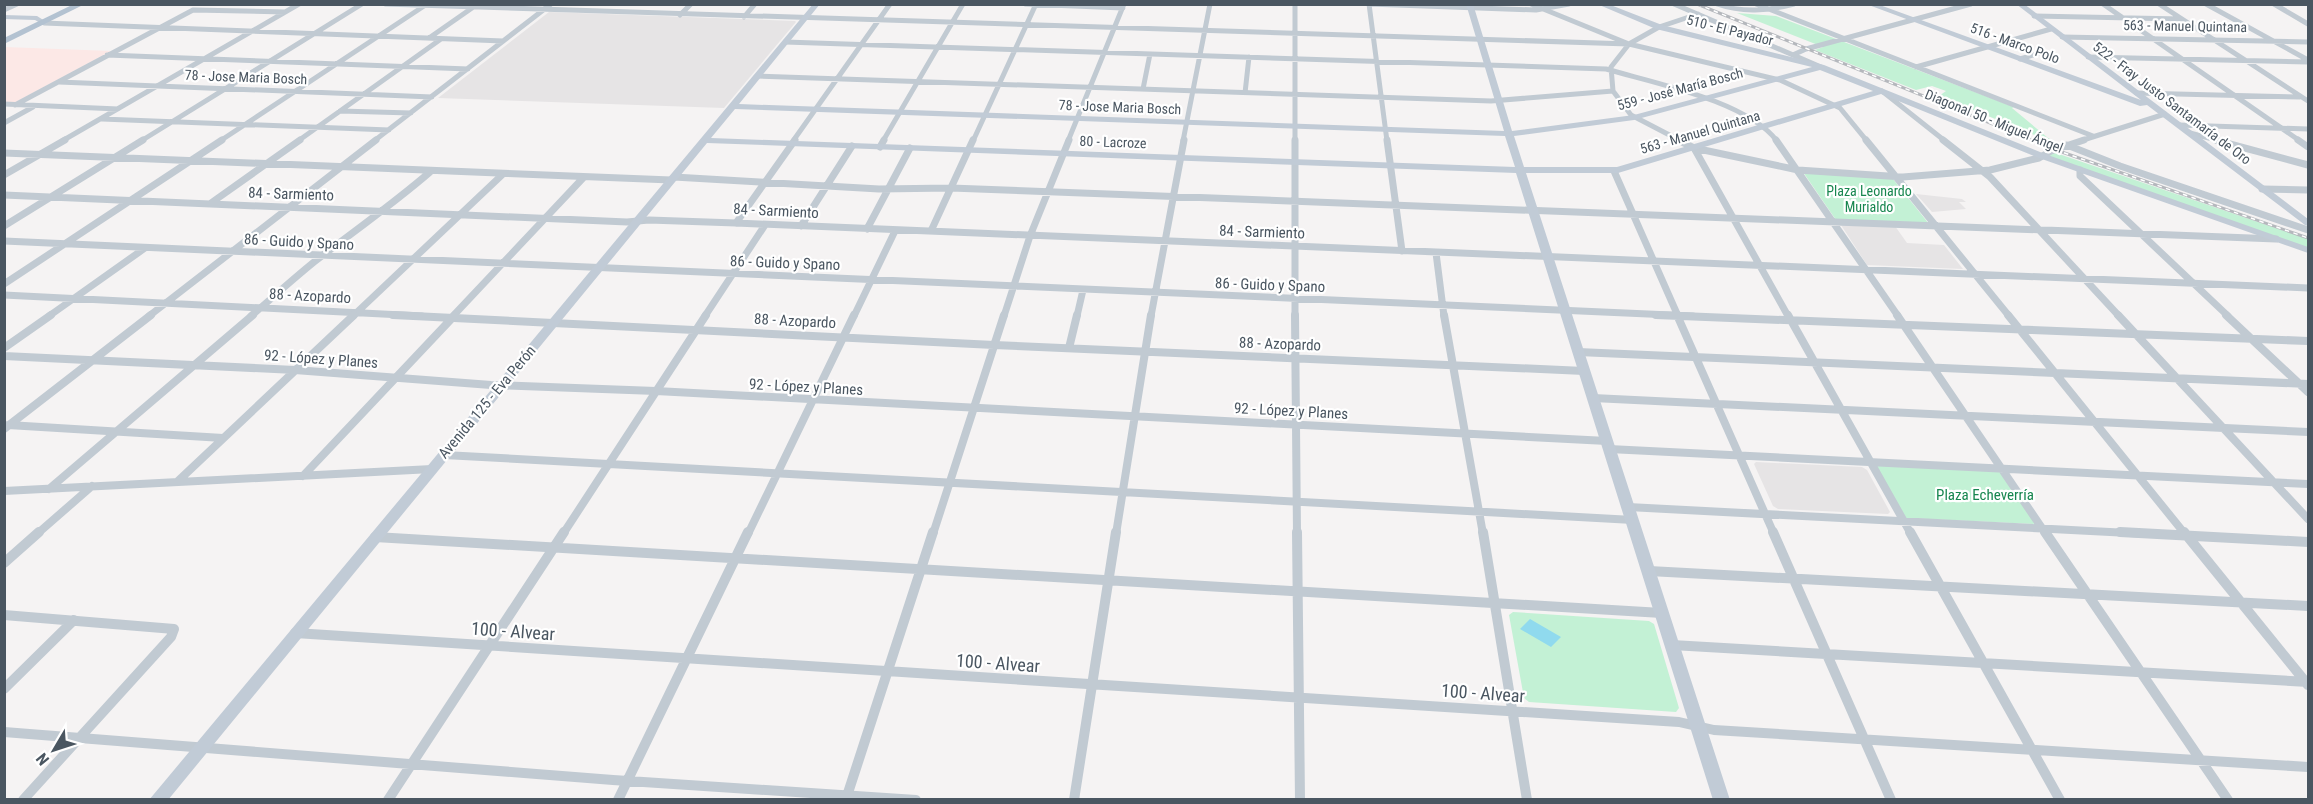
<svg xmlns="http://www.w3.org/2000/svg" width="2313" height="804" font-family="'Roboto Condensed',sans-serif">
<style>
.education{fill:#e6e4e5}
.medical{fill:#fce8e6}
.green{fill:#c3f1d5}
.water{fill:#90daee}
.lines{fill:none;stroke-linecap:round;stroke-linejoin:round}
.street-far3{stroke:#c1cad2;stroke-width:5}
.street-far2{stroke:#c1cad2;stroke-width:7}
.street-far1{stroke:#c1cad2;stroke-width:8}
.street{stroke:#c1cad2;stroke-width:10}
.secondary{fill:#c1cbd6;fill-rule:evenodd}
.primary{fill:#b3c2d1;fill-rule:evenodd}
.rail-casing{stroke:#b5b8bd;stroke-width:3}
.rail{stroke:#fff;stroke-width:1.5;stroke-dasharray:4.5;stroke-linecap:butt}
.labels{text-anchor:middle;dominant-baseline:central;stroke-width:4.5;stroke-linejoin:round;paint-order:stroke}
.far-street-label{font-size:14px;fill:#4a5661;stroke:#fff}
.far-park-label{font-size:14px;fill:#17864f;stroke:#fff}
.street-label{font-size:15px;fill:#4a5661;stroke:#fff}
.park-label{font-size:15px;fill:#17864f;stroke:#fff}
.near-street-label{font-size:18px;fill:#4a5661;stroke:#fff}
</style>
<rect width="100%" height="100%" fill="#f5f3f3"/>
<path class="education" d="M549,12L795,21L796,22L724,108L438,98Z
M1916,194L1962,199L1966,202H1959L1966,209L1932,212Z
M1841,225L1895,226L1907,243L1944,245L1963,269L1867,265Z
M1756,462L1862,467L1867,470L1890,512L1888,514L1778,509L1773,506L1754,464Z"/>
<path class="medical" d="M5,47L111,51L14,103H5Z"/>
<path class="green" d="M1737,13L1776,16L2014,107L2012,108L2048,138L2055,141L2054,143L1939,96L1946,91L1932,86L1916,90L1815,50L1823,47Z
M2053,152L2308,239V248L2048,157Z
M1803,172L1893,179L1929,224L1836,220Z
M1875,465L1999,470L2036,524L1906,518Z
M1513,612L1649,621L1654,624L1679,708L1676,712L1529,702L1524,698L1509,615Z"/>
<path class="water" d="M1530,619L1561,637L1551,647L1520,629Z"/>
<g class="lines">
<path class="street-far3" d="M385,4L1629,44L1659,27L1698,14
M1025,4L1123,8
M1295,4V141
M1369,4L1387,141
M1369,4L1536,10L1569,4
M1531,4L1629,44L1780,80L1840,108L1867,141
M1674,4L1821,67
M1717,4C1743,13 1767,11 1794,4
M1756,4L2093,136
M2103,4L2300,141
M2159,4L2308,101
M2206,4L2308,60
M2274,4L2308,24
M4,10L17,4
M680,15L691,4
M2034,16L2181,19
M744,17L755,4
M44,23L503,41
M2062,37L2308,42
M429,38L472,8
M785,42L1606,69C1654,83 1747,101 1777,141
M1629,44L1611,67L1613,91L1631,115L1681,141
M1795,54L1806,49L1971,4
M107,55L468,69
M2088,57L2308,62
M2020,59L2043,52
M1916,67L2051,29
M757,76L1491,101L1613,91
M59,82L432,97
M1143,89L1150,54
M1882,91L1945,141
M1245,93L1249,57
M2136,93L2300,97
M4,104L118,109
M15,105L193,10L285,12
M340,111L411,113
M102,119L389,130
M4,123L33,107
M2179,125L2308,129
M2190,133L2220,141
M62,141L299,4
M141,141L362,4
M220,141L424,6
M298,141L441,39
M374,141L551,4
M793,141L890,4
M883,141L963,4
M973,141L1036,4
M1068,141L1124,4
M1183,141L1210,4
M2080,141L2165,114"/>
<path class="street-far2" d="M1295,140V316
M1387,140L1402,251
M1678,140L1694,148L1788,316
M1776,140L1898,316
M1866,140L2009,316
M1943,140L1990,177L2119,316
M2215,140L2308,165
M2298,140L2308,147
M2067,145L2120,166L2308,230
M880,147L884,140
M1694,148L1798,170L1903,177L1990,170L2039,158L2051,151L2084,140
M4,153L671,180
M2080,170V176L2228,316
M1614,171L1678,316
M4,175L65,140
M674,177L879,189L951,188L2276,239
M2262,189L2308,190
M4,195L627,222L649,220L736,223L2308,288
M211,203L300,140
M736,223L795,140
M4,226L143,140
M801,226L852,146
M867,229L910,148
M931,231L973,140
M4,241L1693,316
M1436,253L1444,316
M4,284L222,140
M4,295L422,316
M49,316L145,248
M149,316L376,140
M251,316C272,298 293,279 314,262C353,232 393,204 430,172
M353,316L503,174
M453,316L584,177
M705,316L765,225
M854,316L895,231
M1004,316L1030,236L1069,140
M1077,316L1083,290
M1151,316L1184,140"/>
<path class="street-far1" d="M393,315L994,345L1584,371
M1295,315L1297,534
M1444,315L1483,534
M1656,315L2308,341
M1677,315L1774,534
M1788,315L1911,534
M1897,315L2046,534
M2008,315L2185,534
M2118,315L2308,519
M2226,315L2308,392
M4,348L51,315
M1069,348L1077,315
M1578,352L2308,384
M4,356L295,370L491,385L656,391L1607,441
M1593,398L2308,432
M8,425L223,438
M4,429L151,315
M1609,449L2308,484
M444,455L1633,520
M303,476L455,315
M177,482L354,315
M49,489L253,315
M4,491L432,469
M1628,507L2149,534
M37,534L92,486
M563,534L706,315
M748,534L854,315
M933,534L1004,315
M1116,534L1151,315"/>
<path class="street" d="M1297,532L1300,800
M1483,532L1527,800
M1773,532L1891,800
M1910,532L2060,800
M2045,532L2228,800
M2120,532L2308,542
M2184,532L2308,685
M375,537L1662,613
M4,563L39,532
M1649,571L2308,606
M4,615L174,629L171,637L23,800
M295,633L1679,722L1714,730L2308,767
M1672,645L2308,682
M4,689L74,620
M4,732L613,780L916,800
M846,799L933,532
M388,800L564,532
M618,800L748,532
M1074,800L1116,532"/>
<path class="secondary" d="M813,4H820L739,104L1504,131L1466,4H1473L1512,131L1634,115L1812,67L1656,29L1597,4H1608L1662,25L1824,65L2045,154L2308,247V253L2039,158L1881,94L1618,173H1526L1730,800H1713L1516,173L707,143L168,800H149ZM1820,70L1873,91L1617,167H1524L1514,136L1634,120ZM735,109L1505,136L1515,167L711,138Z
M1866,4H1877L2141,100L2016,4H2024L2308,219V226L2305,225L2147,105L2140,106Z
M4,15L37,16L48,23L44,25L35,20L4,19Z"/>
<path class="primary" d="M74,4H85L4,44V38Z"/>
<g class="rail-casing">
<path id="rail" d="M1697,4L2059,151L2308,238"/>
</g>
<use href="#rail" class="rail"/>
</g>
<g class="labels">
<g class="far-street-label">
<text transform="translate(2185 26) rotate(1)">563 - Manuel Quintana</text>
<text transform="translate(1730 30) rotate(14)">510 - El Payador</text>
<text transform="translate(2015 43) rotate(20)">516 - Marco Polo</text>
<text transform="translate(246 77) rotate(2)">78 - Jose Maria Bosch</text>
<text transform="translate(1680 89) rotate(-15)">559 - José María Bosch</text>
<text transform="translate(2172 103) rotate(37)">522 - Fray Justo Santamaría de Oro</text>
<text transform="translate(1120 107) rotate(2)">78 - Jose Maria Bosch</text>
<text transform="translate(1994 121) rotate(22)">Diagonal 50 - Miguel Ángel</text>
<text transform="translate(1700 132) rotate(-16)">563 - Manuel Quintana</text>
<text transform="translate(1113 142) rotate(2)">80 - Lacroze</text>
</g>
<g class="far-park-label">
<text x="1869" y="191">Plaza Leonardo<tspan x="1869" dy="16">Murialdo</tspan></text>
</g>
<g class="street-label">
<text transform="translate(291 194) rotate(2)">84 - Sarmiento</text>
<text transform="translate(776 211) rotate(3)">84 - Sarmiento</text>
<text transform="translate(1262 232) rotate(2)">84 - Sarmiento</text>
<text transform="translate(299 242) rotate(3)">86 - Guido y Spano</text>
<text transform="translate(785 263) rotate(2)">86 - Guido y Spano</text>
<text transform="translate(1270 285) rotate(2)">86 - Guido y Spano</text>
<text transform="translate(310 296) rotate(3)">88 - Azopardo</text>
<text transform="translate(795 321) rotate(3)">88 - Azopardo</text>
<text transform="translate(1280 344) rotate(2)">88 - Azopardo</text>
<text transform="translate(321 359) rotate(4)">92 - López y Planes</text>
<text transform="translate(806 387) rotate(3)">92 - López y Planes</text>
<text transform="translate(487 402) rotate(-50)">Avenida 125 - Eva Perón</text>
<text transform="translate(1291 411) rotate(3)">92 - López y Planes</text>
</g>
<g class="park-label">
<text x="1985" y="495">Plaza Echeverría</text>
</g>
<g class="near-street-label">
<text transform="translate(513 631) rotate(4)">100 - Alvear</text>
<text transform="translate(998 663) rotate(4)">100 - Alvear</text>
<text transform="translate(1483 693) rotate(4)">100 - Alvear</text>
</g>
</g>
<rect width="2313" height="804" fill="none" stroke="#4a5661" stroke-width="12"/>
<g transform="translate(54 750) rotate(231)" stroke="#ffffff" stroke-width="4.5" paint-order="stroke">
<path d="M0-4.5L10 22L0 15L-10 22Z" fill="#4a5661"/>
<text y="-9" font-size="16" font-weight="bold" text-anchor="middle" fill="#4a5661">N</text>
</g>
</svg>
